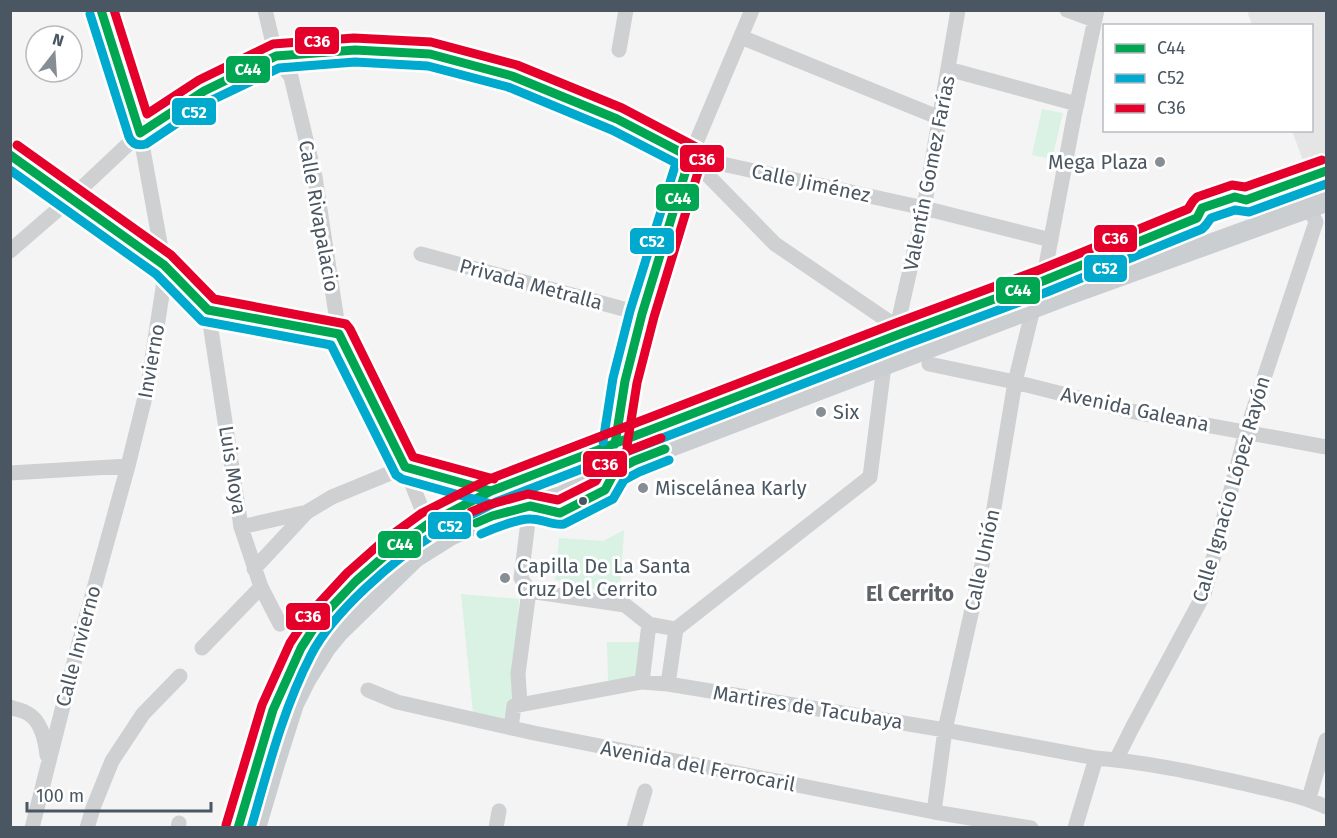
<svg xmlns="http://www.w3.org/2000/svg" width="1337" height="838" font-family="'Fira Sans',sans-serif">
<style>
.education{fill:#e6e5e6}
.green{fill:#d9f2e3}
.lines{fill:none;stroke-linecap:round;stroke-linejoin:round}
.minor{stroke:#ced0d2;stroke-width:15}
.major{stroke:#caced1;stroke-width:20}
.bus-1-casing{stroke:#fff;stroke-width:14}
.bus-2-casing{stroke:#fff;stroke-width:14}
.bus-3-casing{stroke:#fff;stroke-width:14}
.bus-1{stroke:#00a651;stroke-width:9}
.bus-2{stroke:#00a9ce;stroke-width:9}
.bus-3{stroke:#e4002b;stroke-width:9}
.poi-dot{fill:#868d94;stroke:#fff;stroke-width:2}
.bus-dot{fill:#4a5661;stroke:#fff;stroke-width:2}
.labels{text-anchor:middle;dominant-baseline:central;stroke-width:6;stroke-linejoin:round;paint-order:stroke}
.poi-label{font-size:20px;fill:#4a5661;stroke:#fff;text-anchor:start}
.street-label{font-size:20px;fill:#4a5661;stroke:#fff}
.neighbourhood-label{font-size:21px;font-weight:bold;fill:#5f6368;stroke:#fff}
.line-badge{stroke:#fff;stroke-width:2}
.badge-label{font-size:16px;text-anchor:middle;font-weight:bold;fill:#fff}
</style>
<rect width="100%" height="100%" fill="#f4f4f4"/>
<path class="education" d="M1247,11H1326V154L1304,163L1292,131L1312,130V26L1252,25Z"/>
<path class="green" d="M1042,109L1063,113L1052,159L1032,155Z
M624,530L620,595L555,580L559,538L603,541Z
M461,594L519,599L514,700L507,723L473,714Z
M607,642H639V681H608Z"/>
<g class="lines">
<path class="minor" d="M265,10L276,56L291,77L315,177L339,334L405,467L428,524
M1067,10L1094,20
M741,37L940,118
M619,50L626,10
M948,69L1077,104
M10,155L164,265L208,310
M690,157L775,244L897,327
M10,251L70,199L140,133L204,91L276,56L355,50L430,54L512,76L540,87L617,119L690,157L924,208L1051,240
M421,254L642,314
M1043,281L1074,117L1097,10
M208,310L241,527L261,587L280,624
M208,310L339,334
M900,334L897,327L924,208L958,10
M929,364L1015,382L1130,411L1326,447
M615,444L625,381L642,314L690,157L752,10
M405,467L491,491
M10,473L128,466
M530,506L521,578L529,591L625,605L649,624L676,629
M241,527L307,512
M254,569L307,512L332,497L405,467
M676,629L870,477L884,366
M202,648L261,587
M642,682L649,624
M668,684L676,629
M368,690L397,702L534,733L934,812L1031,828
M520,704L518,674L529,591
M10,707C15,709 21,710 25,712C41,719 45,739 47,755
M511,728L514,706L642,682L668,684L945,730L1096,758C1146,762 1197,773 1246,784C1274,791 1301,795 1326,807
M1116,760L1132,728L1204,594L1246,432L1316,222L1309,208
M1309,798L1326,740
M934,812L945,730L992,520L1015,382L1033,309
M32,828L79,643L128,466L148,385L163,288L164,265L140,133L101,10
M87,828L93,808L112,761L143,714L180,676
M178,828L179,823
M496,828L499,811
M634,828L645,791
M1075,828L1096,758"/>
<path class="major" d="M238,828L273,710L301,648L319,620L356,581L389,552L428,524L491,491L900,334L1043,281L1197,218L1326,171
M256,828L275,764L294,704L306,680L326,648L339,632L415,558L450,536L492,516L561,496L634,461L1066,296L1309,208L1326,202"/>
<g class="bus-1-casing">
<path id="bus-1" d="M101,10L140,133L204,91L276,56L355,50L430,54L512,76L617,119L690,157L642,314L625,381L615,444
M10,155L164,265L208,310L339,334L405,467L491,491
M476,523L492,516L530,506L560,513L605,490L615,471L634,461L665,449
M238,828L273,710L301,648L319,620L356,581L389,552L428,524L491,491L900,334L1043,281L1197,218L1202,208L1235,197L1246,200L1326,171"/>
</g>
<g class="bus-2-casing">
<path id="bus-2" d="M90,14L129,137C132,144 138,146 146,144L210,101L279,68L355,62L428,66L508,87L612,130L676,163L630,311L613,378L603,442
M10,170L156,274L202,321L331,345L396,475L402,479L488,503
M481,534C492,529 520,518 531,519C543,519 553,526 564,524L613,499L624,480L639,472L669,460
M251,828C268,769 283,709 311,655C333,612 394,559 435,534C455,522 476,513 496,502L904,345L1047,292L1202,229L1206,225L1211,218L1235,210L1249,212L1326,184"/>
</g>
<g class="bus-3-casing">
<path id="bus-3" d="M114,10L147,114L199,80L273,44L354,38L431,42L517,65L622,108L698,148L701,152L702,159L654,317L637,383L627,446
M17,145L171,255L214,299L346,324L350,329L413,457L494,479
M471,512L488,505L528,494L558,500L596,481L605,464L608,461L630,450L661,438
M226,825L262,705L290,643L310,613L347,573L382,542L422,513L487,480L896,323L1039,270L1188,209L1193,201L1197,197L1232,185L1245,187L1322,160"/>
</g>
<use href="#bus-1" class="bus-1"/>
<use href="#bus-2" class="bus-2"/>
<use href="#bus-3" class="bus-3"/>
</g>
<g class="poi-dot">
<circle cx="1160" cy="162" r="6"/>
<circle cx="821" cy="412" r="6"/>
<circle cx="643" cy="488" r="6"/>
<circle cx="505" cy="578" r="6"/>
</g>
<circle class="bus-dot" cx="583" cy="501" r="5"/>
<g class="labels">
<g class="poi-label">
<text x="1148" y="162" text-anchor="end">Mega Plaza</text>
<text x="833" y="412">Six</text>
<text x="655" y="488">Miscelánea Karly</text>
<text x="517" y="566">Capilla De La Santa<tspan x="517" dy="23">Cruz Del Cerrito</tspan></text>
</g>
<g class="street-label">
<text transform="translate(929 173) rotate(-79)">Valentín Gomez Farías</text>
<text transform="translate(811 183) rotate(12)">Calle Jiménez</text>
<text transform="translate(319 216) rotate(80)">Calle Rivapalacio</text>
<text transform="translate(531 284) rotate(15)">Privada Metralla</text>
<text transform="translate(151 361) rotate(-80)">Invierno</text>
<text transform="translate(1135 409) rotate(12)">Avenida Galeana</text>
<text transform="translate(233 470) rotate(81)">Luis Moya</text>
<text transform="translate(1231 489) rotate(-74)">Calle Ignacio López Rayón</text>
<text transform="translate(982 560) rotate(-78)">Calle Unión</text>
<text transform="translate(78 646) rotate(-75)">Calle Invierno</text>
<text transform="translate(808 707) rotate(9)">Martires de Tacubaya</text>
<text transform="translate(698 766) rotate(11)">Avenida del Ferrocaril</text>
</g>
<g class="neighbourhood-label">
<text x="910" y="594">El Cerrito</text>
</g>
</g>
<g class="line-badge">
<rect x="294" y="26" width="46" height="29" rx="6" fill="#e4002b"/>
<rect x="225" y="55" width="46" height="29" rx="6" fill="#00a651"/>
<rect x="171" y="97" width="46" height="29" rx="6" fill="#00a9ce"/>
<rect x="679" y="144" width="46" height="29" rx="6" fill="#e4002b"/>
<rect x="655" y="183" width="45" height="29" rx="6" fill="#00a651"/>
<rect x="1093" y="224" width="45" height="29" rx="6" fill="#e4002b"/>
<rect x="629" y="227" width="46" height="28" rx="6" fill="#00a9ce"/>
<rect x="1083" y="254" width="45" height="29" rx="6" fill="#00a9ce"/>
<rect x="995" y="276" width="46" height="29" rx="6" fill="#00a651"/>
<rect x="582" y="450" width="46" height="28" rx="6" fill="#e4002b"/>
<rect x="427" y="511" width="45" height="29" rx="6" fill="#00a9ce"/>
<rect x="377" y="530" width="45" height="29" rx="6" fill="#00a651"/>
<rect x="285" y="602" width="46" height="29" rx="6" fill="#e4002b"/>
</g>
<g class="badge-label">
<text x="317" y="47">C36</text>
<text x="248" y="75">C44</text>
<text x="194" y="118">C52</text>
<text x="702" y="165">C36</text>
<text x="678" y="204">C44</text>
<text x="1115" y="244">C36</text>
<text x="652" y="247">C52</text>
<text x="1105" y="274">C52</text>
<text x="1018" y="296">C44</text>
<text x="605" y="470">C36</text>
<text x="450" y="532">C52</text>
<text x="400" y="550">C44</text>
<text x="308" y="622">C36</text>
</g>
<rect width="1337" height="838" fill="none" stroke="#4a5661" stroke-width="24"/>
<rect x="1103" y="24" width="210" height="108" fill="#ffffff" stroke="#b7bbc0" stroke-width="1.5"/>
<rect x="1115" y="44" width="30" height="9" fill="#00a651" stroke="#b7bbc0" stroke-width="1.5"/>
<text x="1157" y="54" font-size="18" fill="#4a5661">C44</text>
<rect x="1115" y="74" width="30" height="9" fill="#00a9ce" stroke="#b7bbc0" stroke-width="1.5"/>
<text x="1157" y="84" font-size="18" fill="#4a5661">C52</text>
<rect x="1115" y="104" width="30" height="9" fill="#e4002b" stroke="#b7bbc0" stroke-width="1.5"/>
<text x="1157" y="114" font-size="18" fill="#4a5661">C36</text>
<g transform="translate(54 54) rotate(17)"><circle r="28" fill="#ffffff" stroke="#b7bbc0" stroke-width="1.5"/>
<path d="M0-4.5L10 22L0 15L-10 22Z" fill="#868d94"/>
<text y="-9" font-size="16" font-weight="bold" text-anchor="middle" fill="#4a5661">N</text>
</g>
<path d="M27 802v9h184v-9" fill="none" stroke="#4a5661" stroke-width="3"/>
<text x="36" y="802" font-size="18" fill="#4a5661" stroke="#ffffff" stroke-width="4.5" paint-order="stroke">100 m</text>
</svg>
